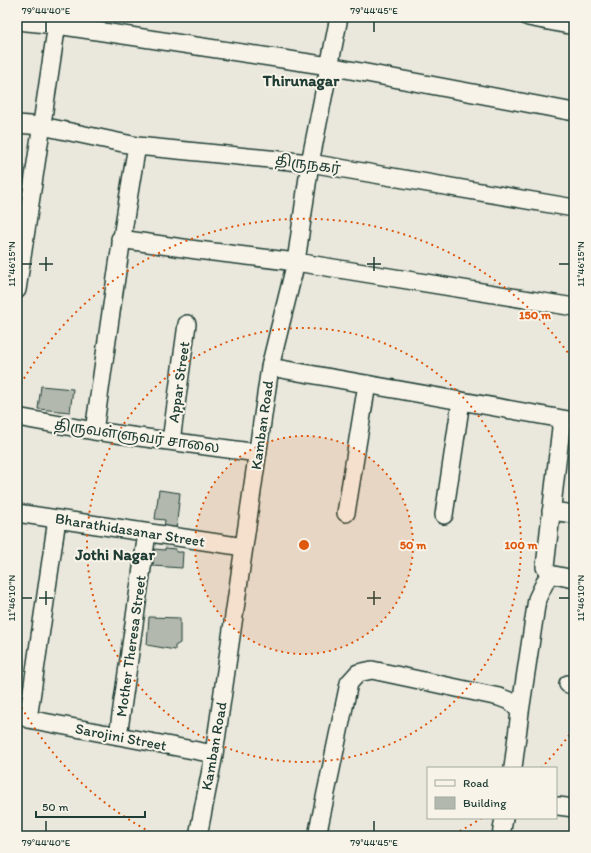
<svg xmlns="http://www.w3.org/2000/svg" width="591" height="853" font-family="Itim,'Noto Sans Tamil',sans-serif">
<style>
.building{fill:#b2b8ae;stroke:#1f3d34}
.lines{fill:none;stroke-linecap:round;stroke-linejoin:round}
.minor-casing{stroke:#1f3d34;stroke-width:20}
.minor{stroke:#f7f3e8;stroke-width:17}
.ticks{fill:none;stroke:#1f3d34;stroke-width:1.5}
.ring{fill:none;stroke:#de580e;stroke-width:2;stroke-dasharray:2 4}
.labels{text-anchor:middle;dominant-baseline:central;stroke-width:4;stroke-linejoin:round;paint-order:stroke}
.street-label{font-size:15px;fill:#1f3d34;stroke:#f7f3e8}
.neighbourhood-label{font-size:16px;font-weight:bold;fill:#1f3d34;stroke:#f7f3e8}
.centre{fill:#de580e;stroke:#f7f3e8;stroke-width:2}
.ring-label{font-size:12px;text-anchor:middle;font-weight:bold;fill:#de580e;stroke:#f7f3e8;stroke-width:4;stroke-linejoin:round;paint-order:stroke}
.neatline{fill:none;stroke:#1f3d34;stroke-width:1.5}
.ticks-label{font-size:10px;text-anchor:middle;fill:#1f3d34}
</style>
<rect width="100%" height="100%" fill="#eae8dd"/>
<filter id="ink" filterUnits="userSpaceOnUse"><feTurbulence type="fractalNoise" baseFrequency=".025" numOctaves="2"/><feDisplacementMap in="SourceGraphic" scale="8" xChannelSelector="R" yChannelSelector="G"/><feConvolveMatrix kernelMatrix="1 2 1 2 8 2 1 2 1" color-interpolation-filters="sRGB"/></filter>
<g filter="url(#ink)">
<path class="building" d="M41,386L73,389L70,412L38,409Z
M159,490L180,493L176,530L164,528L165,520L155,519Z
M165,548L176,549V552H183L182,568L153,566L154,549L165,550Z
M149,617L180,618V643L175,646V650L147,645Z"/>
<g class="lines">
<g class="minor-casing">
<path id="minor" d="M528,17L574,26
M17,21L57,25L329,66L574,112
M17,124L42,126L137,146L310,163L574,208
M120,239L197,250L296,262L574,307
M17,290L58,17
M270,367L574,421
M17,417L94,431L258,453
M562,419L545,567L549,574L574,579
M94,431C108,336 120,241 137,146
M171,441L187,324
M551,511L574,514
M17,513L244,547
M346,513L367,384
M444,515L461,401
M57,519L28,719L214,754
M568,684L574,685
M520,712L537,599L549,574
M118,736L147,533
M558,806L574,808
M198,836L214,754L270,367L296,262L310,163L339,17
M317,836L349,683L358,673L372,670L499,697L512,702L520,712L513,768
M501,836L504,818"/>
</g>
<use href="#minor" class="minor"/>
</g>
</g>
<path class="ticks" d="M46,22V32M374,22V32M46,257V271M374,257V271M22,264H32M39,264H53M367,264H381M559,264H569M46,591V605M374,591V605M22,598H32M39,598H53M367,598H381M559,598H569M46,821V831M374,821V831"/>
<circle cx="304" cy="545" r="109" fill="#de580e" fill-opacity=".12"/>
<g class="ring">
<circle cx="304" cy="545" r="109"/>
<circle cx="304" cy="545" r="217"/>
<path d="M573 730A326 326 0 0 1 542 767M482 818A326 326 0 0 1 452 835M156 835A326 326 0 0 1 18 701M18 389A326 326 0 0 1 573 360"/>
</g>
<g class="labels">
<g class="street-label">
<text transform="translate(308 164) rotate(8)">திருநகர்</text>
<text transform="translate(179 382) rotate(-82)">Appar Street</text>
<text transform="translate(262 425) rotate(-82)">Kamban Road</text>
<text transform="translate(137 436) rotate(8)">திருவள்ளுவர் சாலை</text>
<text transform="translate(130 530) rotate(9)">Bharathidasanar Street</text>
<text transform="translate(131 646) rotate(-82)">Mother Theresa Street</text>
<text transform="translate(121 737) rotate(11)">Sarojini Street</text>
<text transform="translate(214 746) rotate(-80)">Kamban Road</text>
</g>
<g class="neighbourhood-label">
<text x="301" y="80">Thirunagar</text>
<text x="115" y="554">Jothi Nagar</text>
</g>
</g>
<circle cx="304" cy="545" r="6" class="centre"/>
<g class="ring-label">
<text x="535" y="319">150 m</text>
<text x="413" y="549">50 m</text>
<text x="521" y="549">100 m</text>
</g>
<rect width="591" height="853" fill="none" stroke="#f7f3e8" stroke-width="44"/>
<rect x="427" y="767" width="130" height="52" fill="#f7f3e8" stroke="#a1aaa0"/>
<rect x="435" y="780" width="20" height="6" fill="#f7f3e8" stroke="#a1aaa0"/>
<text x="463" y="787" font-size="12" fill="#1f3d34">Road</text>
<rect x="435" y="797" width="20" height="12" fill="#b2b8ae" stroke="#a1aaa0"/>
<text x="463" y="807" font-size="12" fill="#1f3d34">Building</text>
<path d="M36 811v6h109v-6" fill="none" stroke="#1f3d34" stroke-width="2"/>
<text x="42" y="811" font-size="12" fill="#1f3d34" stroke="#f7f3e8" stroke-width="3" paint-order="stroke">50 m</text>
<rect x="22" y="22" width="547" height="809" class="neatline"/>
<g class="ticks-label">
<text x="46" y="14">79°44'40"E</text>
<text x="374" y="14">79°44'45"E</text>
<text transform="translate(11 264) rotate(-90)" y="4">11°46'15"N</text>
<text transform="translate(580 264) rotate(-90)" y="4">11°46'15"N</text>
<text transform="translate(11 598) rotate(-90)" y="4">11°46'10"N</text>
<text transform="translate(580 598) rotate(-90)" y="4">11°46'10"N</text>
<text x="46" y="846">79°44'40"E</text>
<text x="374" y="846">79°44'45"E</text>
</g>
</svg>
